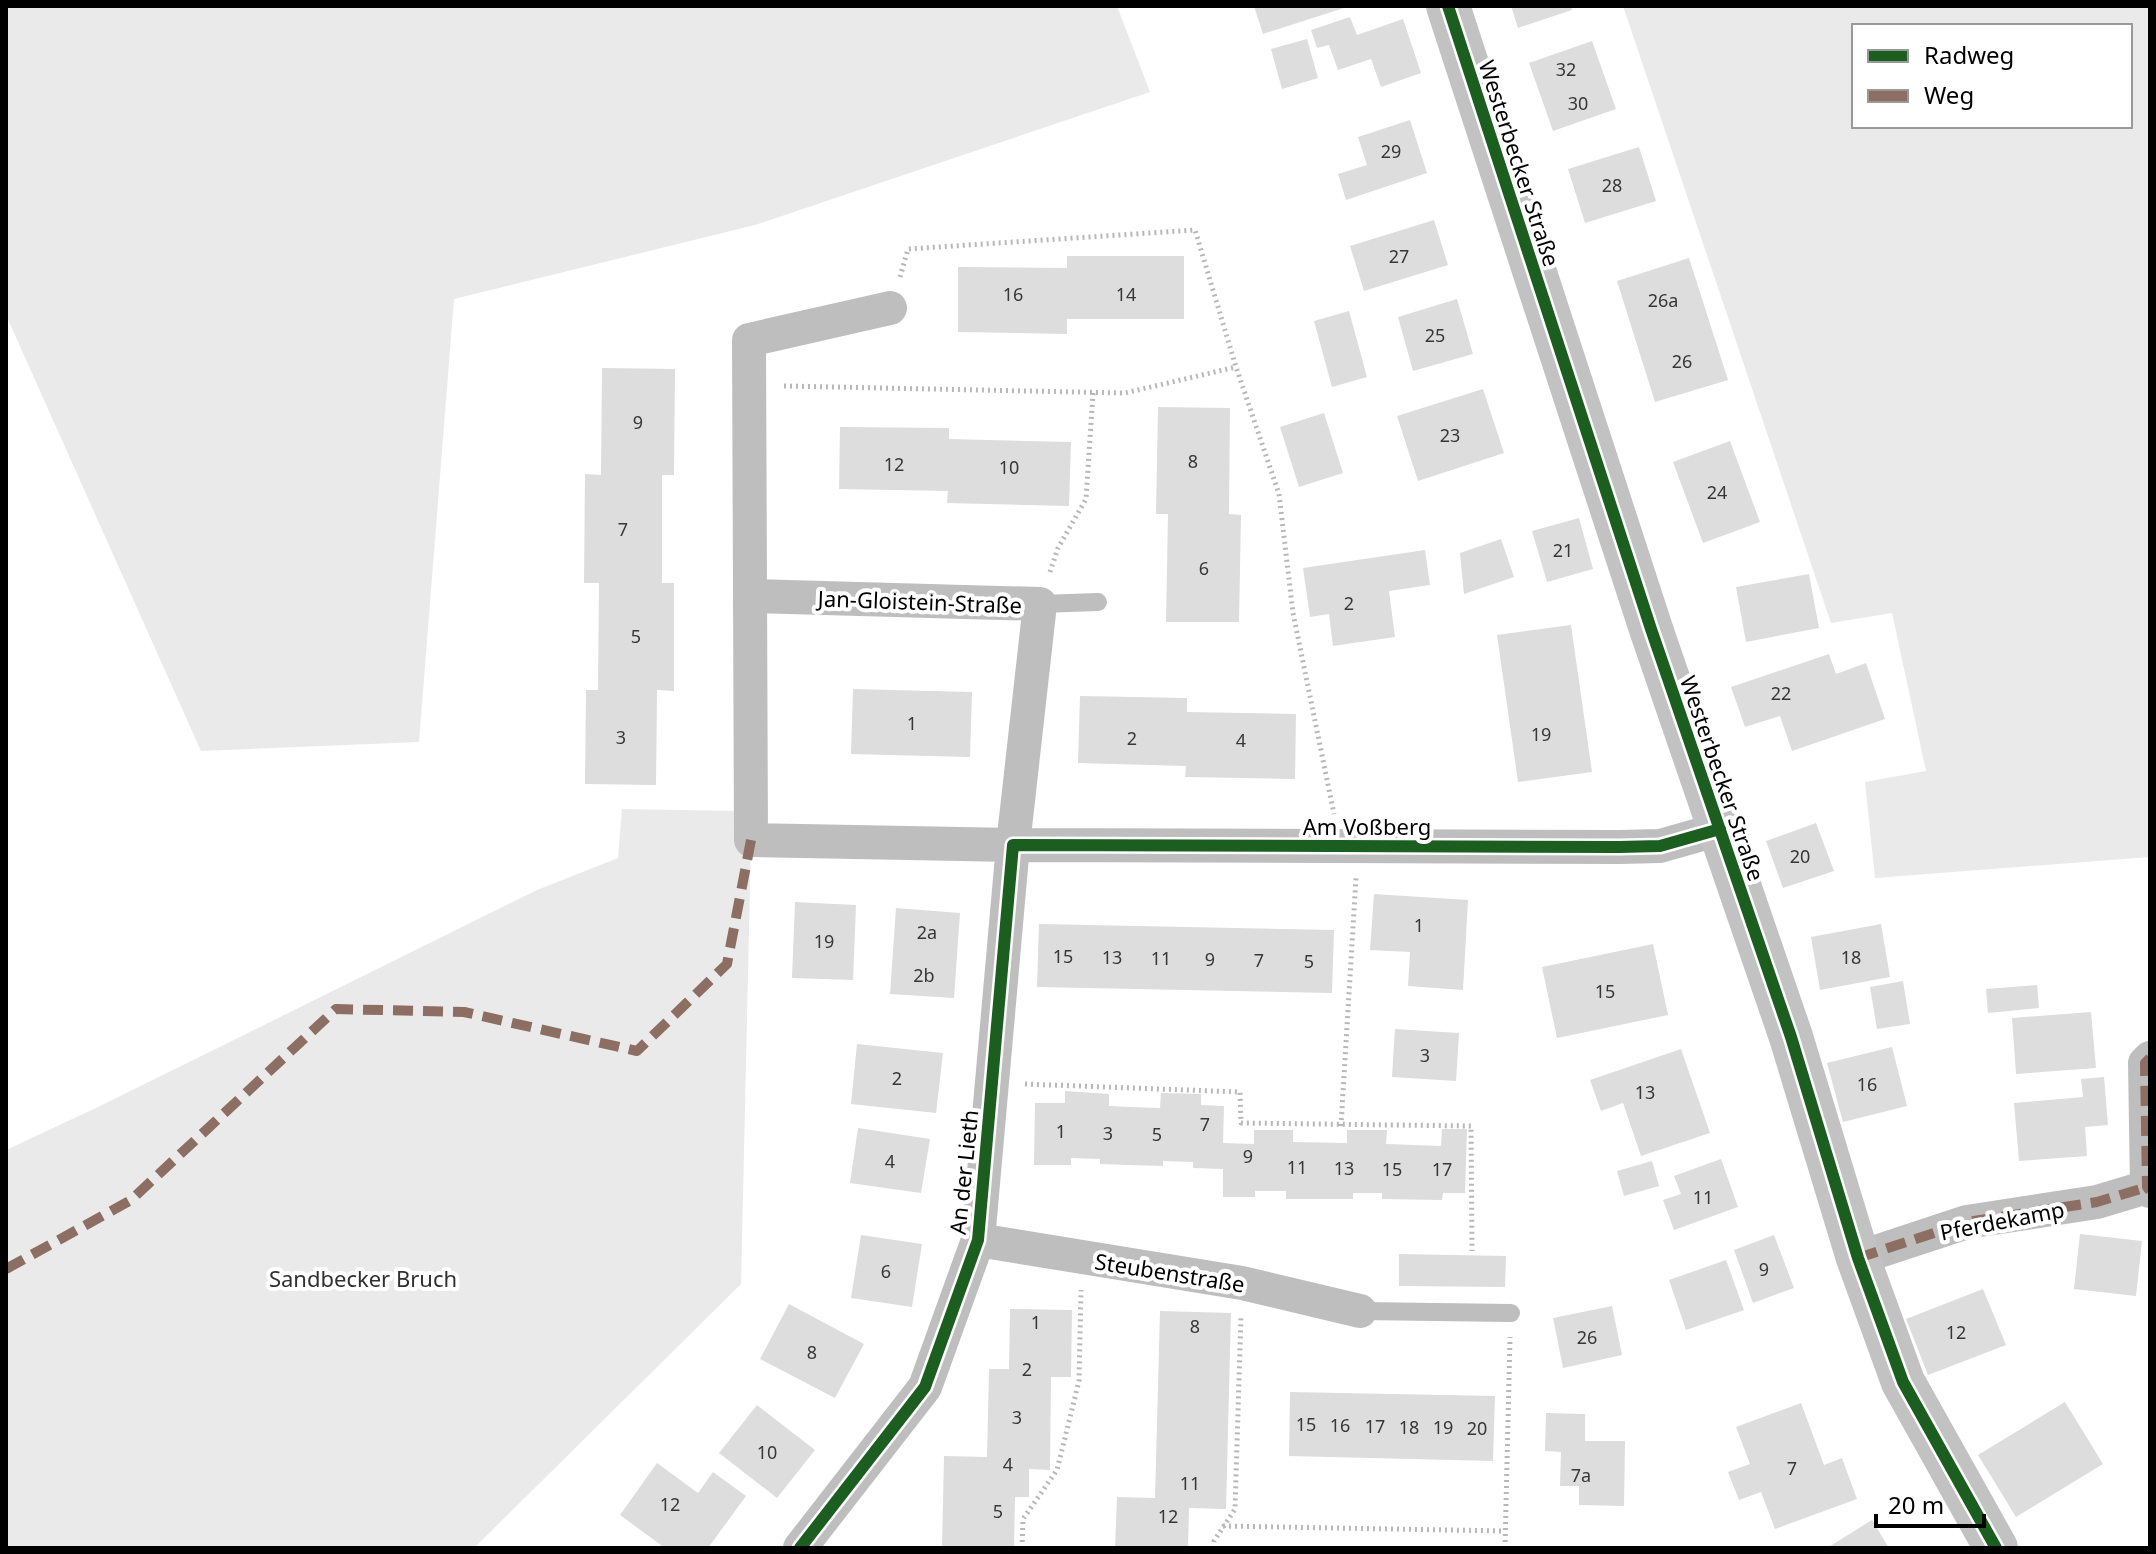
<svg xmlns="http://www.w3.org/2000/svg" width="2156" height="1554" font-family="'Noto Sans',sans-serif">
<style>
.green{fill:#eaeaea;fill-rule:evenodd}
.building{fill:#ddd}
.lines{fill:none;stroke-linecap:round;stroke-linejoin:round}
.path{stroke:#b8b8b8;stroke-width:5;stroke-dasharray:2 4;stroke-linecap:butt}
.lane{stroke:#bebebe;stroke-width:18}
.street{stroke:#bebebe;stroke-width:34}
.secondary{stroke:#c2c2c2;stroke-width:44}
.quiet{stroke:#8d6e63;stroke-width:10;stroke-dasharray:20 10;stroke-linecap:butt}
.cycleway-casing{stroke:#fff;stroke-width:17}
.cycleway{stroke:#1b5e20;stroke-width:12}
.labels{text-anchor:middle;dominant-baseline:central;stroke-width:8;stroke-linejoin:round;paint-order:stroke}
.number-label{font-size:18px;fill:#373737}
.street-label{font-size:22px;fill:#000;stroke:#fff}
.park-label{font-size:22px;fill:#303030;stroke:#fff}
</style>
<rect width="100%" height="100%" fill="#fff"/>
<path class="green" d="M6,6H1117L1150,92L755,225L454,299L419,742L201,751L6,315Z
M1623,6H2150V857L1875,878L1865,782L1926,771L1892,613L1831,623ZM1854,26H2130V126H1854Z
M622,809L741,811L751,840L741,1284L474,1548H6V1150L98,1107L537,890L618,858Z"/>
<path class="building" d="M1254,6H1347V7L1263,34Z
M1511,6H1571L1572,10L1518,28Z
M1350,17L1357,35L1403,19L1421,73L1381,87L1371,59L1338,70L1329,45L1317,48L1311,30Z
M1307,39L1318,78L1282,89L1271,49Z
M1592,41L1616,109L1553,131L1529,63Z
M1410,120L1427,173L1346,200L1338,174L1367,165L1358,137Z
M1639,147L1656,201L1585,223L1568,169Z
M1434,220L1448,265L1364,291L1350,246Z
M1067,256H1184V319H1067V334L958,332V267L1067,268Z
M1689,258L1728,380L1655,402L1617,281Z
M1457,299L1473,354L1413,371L1398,317Z
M1349,311L1367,377L1332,387L1314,321Z
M602,368L675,369L674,475H662V583H674V691L657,690L656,785L585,784L586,690H598L599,583H584L585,474L601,475Z
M1483,389L1504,453L1418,481L1397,416Z
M1158,407L1230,408L1229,514L1241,515L1239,622H1166L1168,514H1156Z
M1324,413L1343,473L1299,487L1280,427Z
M840,427L949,428V439L1071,442L1069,506L947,503L948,491L839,489Z
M1730,441L1760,522L1703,543L1673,462Z
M1579,518L1593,569L1547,582L1532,531Z
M1501,539L1514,577L1464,594L1460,553Z
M1425,550L1430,585L1389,591L1395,637L1333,646L1329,614L1310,617L1303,568Z
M1809,574L1819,628L1746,642L1736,587Z
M1571,625L1592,772L1518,782L1497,635Z
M1829,654L1836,674L1866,663L1885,719L1792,751L1780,716L1745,727L1731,687Z
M853,689L972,692L970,757L851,754Z
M1080,696L1187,698V712L1296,714L1295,779L1185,777L1186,766L1078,763Z
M1816,823L1834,871L1783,888L1766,841Z
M1374,894L1468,900L1463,990L1408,986L1410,952L1370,950Z
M795,902L856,905L853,980L792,978Z
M896,908L960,913L954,998L890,994Z
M1039,924L1334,930L1332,993L1037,987Z
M1881,924L1890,977L1820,990L1811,937Z
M1653,944L1668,1015L1557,1038L1542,967Z
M1903,981L1910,1024L1877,1029L1870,987Z
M2037,985L2039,1008L1988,1013L1986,989Z
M2091,1012L2096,1068L2016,1074L2012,1018Z
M1395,1029L1459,1033L1456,1081L1392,1077Z
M857,1044L943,1053L936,1113L851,1104Z
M1892,1047L1907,1106L1843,1122L1827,1063Z
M1681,1049L1710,1133L1641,1156L1623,1103L1601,1111L1590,1080Z
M2104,1077L2108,1125L2085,1127L2087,1156L2019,1161L2014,1103L2083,1097L2081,1079Z
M1065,1091L1109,1094V1106L1130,1107L1160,1108L1161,1093L1201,1094V1105L1224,1106L1223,1143L1254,1144V1130H1293V1142L1347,1143V1130H1387L1386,1144L1441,1146L1442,1129H1467L1465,1193H1443L1442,1200L1382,1199V1193H1353V1199H1286V1191H1255V1197H1223V1169L1193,1168V1162L1163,1161V1166L1128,1165L1100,1164V1159L1071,1158V1165H1034L1035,1103H1065Z
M858,1128L930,1139L921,1193L850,1183Z
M1721,1159L1738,1207L1674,1230L1663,1200L1681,1194L1674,1176Z
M1652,1161L1659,1186L1624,1196L1617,1171Z
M2080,1234L2142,1241L2136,1296L2074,1289Z
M861,1235L922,1244L912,1307L851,1298Z
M1774,1235L1794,1288L1753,1303L1734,1250Z
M1399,1254L1506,1256L1505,1287L1399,1286Z
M1726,1260L1744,1310L1686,1330L1669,1280Z
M1983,1289L2006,1345L1928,1375L1906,1319Z
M789,1304L864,1344L835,1398L760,1359Z
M1612,1306L1622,1355L1563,1368L1553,1318Z
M1010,1309L1072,1310L1071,1377H1051L1050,1470L1029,1469V1497H1015L1014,1548H942L944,1456L987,1457L989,1369H1009Z
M1160,1311L1231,1313L1226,1509L1189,1508L1188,1548H1115L1117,1497L1155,1498Z
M1290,1392L1495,1396L1493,1461L1289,1456Z
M2065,1402L2103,1464L2016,1517L1978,1455Z
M1801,1403L1824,1465L1842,1458L1857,1499L1775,1529L1761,1492L1739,1500L1728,1472L1750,1464L1736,1427Z
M757,1405L815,1450L777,1498L719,1453Z
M1546,1413L1585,1414V1441H1625L1624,1506L1579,1505V1486H1560L1561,1452L1545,1451Z
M657,1463L698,1493L713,1472L746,1496L708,1548H665L620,1515Z
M1872,1520L1889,1548H1827Z"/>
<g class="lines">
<path class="path" d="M900,277L908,249L1195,230L1236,367L1279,494L1293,613L1334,814
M784,386L1125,393L1236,367
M1050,572L1058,548L1086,499L1093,393
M1025,1084L1240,1092L1241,1123L1471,1126L1472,1251
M1341,1126L1356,878
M1223,1526L1505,1531
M1022,1548L1023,1519L1057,1470L1079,1381L1081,1290
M1213,1548L1214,1541L1235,1509L1241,1316
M1505,1548L1510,1337"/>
<path class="lane" d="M1040,604L1098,602
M1360,1311L1511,1313"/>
<path class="street" d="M890,308L749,340L751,840L1013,845L1619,847L1660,846L1720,829
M750,596L1040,604L1013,845L978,1240L925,1387L800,1548
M2150,1058L2145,1063L2147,1187L2150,1191
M978,1240L1242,1283L1360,1311
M1858,1258L1967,1222L2097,1202L2147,1187"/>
<path class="secondary" d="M1448,6L1651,629L1791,1037L1858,1258L1903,1382L1996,1548"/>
<path class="quiet" d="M2150,1058L2145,1063L2147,1187L2150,1191
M1858,1258L1967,1222L2097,1202L2147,1187
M6,1269L131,1200L336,1009L464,1012L637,1051L727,964L751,840"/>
<g class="cycleway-casing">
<path id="cycleway" d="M1448,6L1651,629L1791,1037L1858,1258L1903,1382L1996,1548
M800,1548L925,1387L978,1240L1013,845L1619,847L1660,846L1720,829"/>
</g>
<use href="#cycleway" class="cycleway"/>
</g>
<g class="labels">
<g class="number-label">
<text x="1566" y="69">32</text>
<text x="1578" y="103">30</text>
<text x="1391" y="151">29</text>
<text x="1612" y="185">28</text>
<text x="1399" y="256">27</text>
<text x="1013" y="294">16</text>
<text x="1126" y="294">14</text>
<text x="1663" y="300">26a</text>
<text x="1435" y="335">25</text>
<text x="1682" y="361">26</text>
<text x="638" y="422">9</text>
<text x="1450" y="435">23</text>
<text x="1193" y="461">8</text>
<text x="894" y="464">12</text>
<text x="1009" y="467">10</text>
<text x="1717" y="492">24</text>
<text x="623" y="529">7</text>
<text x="1563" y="550">21</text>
<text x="1204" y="568">6</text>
<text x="1349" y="603">2</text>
<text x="636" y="636">5</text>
<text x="1781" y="693">22</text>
<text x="912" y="723">1</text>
<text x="1541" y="734">19</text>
<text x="621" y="737">3</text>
<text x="1132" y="738">2</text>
<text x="1241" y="740">4</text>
<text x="1800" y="856">20</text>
<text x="1419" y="925">1</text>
<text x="927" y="932">2a</text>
<text x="824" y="941">19</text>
<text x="1063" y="956">15</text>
<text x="1112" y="957">13</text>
<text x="1851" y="957">18</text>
<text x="1161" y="958">11</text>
<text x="1210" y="959">9</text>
<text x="1259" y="960">7</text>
<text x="1309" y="961">5</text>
<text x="924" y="975">2b</text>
<text x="1605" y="991">15</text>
<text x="1425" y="1055">3</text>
<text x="897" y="1078">2</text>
<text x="1867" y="1084">16</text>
<text x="1645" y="1092">13</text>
<text x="1205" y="1124">7</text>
<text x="1061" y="1131">1</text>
<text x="1108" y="1133">3</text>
<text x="1157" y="1134">5</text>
<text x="1248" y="1156">9</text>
<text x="890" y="1161">4</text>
<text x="1297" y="1167">11</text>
<text x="1344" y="1168">13</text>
<text x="1392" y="1169">15</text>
<text x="1442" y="1169">17</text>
<text x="1703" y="1197">11</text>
<text x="1764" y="1269">9</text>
<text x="886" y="1271">6</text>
<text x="1036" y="1322">1</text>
<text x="1195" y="1326">8</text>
<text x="1956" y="1332">12</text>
<text x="1587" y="1337">26</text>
<text x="812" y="1352">8</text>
<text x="1027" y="1369">2</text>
<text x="1017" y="1417">3</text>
<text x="1306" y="1424">15</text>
<text x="1340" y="1425">16</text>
<text x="1375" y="1426">17</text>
<text x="1409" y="1427">18</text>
<text x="1443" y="1427">19</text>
<text x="1477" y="1428">20</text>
<text x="767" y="1452">10</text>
<text x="1008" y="1464">4</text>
<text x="1792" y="1468">7</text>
<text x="1581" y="1475">7a</text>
<text x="1190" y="1483">11</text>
<text x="670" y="1504">12</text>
<text x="998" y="1511">5</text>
<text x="1168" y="1516">12</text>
</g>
<g class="street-label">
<text transform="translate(1520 163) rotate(72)">Westerbecker Straße</text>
<text transform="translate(920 601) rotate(2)">Jan-Gloistein-Straße</text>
<text transform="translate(1723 778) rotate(71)">Westerbecker Straße</text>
<text x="1367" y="826">Am Voßberg</text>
<text transform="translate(963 1172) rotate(-84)">An der Lieth</text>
<text transform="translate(2002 1220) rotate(-11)">Pferdekamp</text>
<text transform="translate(1170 1272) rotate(9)">Steubenstraße</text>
</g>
<g class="park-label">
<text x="363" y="1278">Sandbecker Bruch</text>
</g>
</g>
<rect width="2156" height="1554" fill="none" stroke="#000000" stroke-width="16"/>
<rect x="1852" y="24" width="280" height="104" fill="#ffffff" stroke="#999999" stroke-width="2"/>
<rect x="1868" y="50" width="40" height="12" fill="#1b5e20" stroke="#999999" stroke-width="2"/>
<text x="1924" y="64" font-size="24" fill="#000000">Radweg</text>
<rect x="1868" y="90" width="40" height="12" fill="#8d6e63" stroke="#999999" stroke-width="2"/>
<text x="1924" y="104" font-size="24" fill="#000000">Weg</text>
<path d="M1876 1514v12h108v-12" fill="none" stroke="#000000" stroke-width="4"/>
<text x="1888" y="1514" font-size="24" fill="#000000" stroke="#ffffff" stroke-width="6" paint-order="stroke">20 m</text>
</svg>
